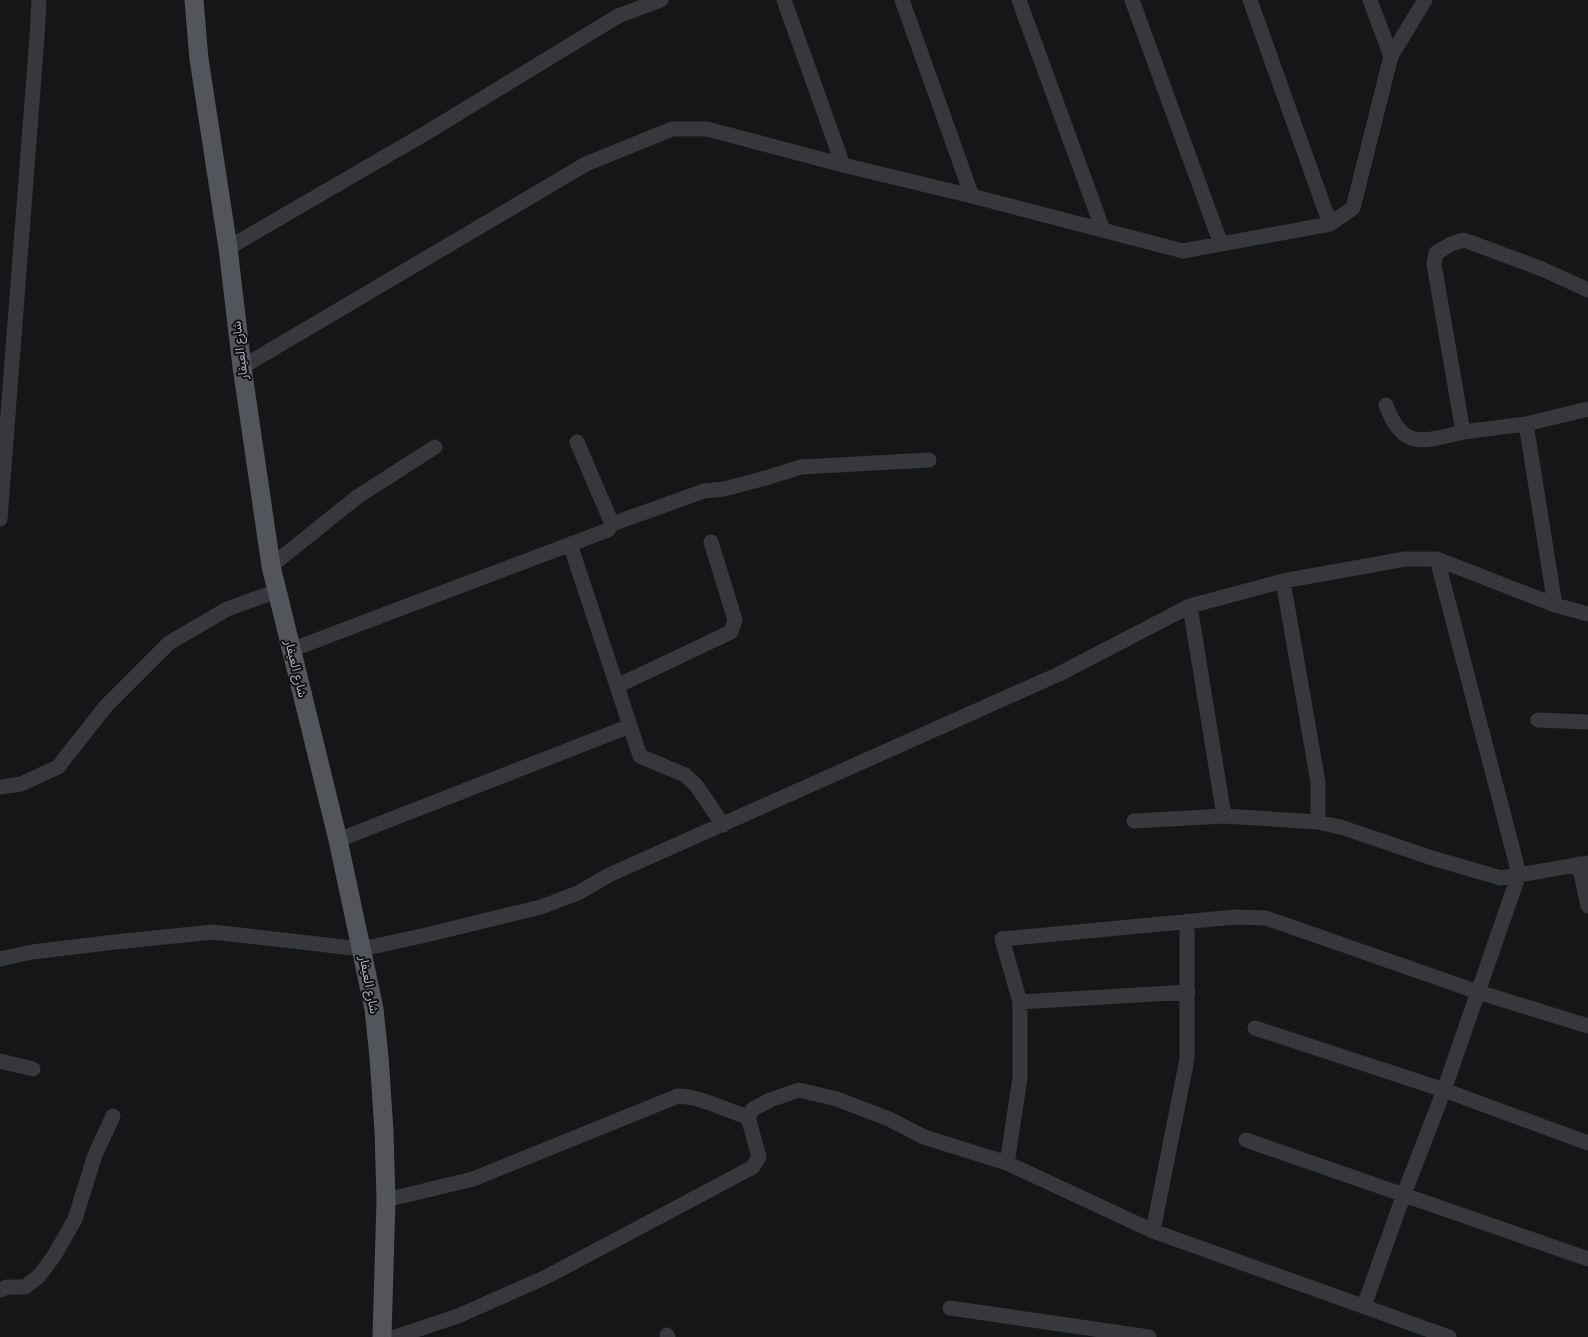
<svg xmlns="http://www.w3.org/2000/svg" width="1588" height="1337" font-family="Rubik,Vazirmatn,sans-serif">
<style>
.lines{fill:none;stroke-linecap:round;stroke-linejoin:round}
.minor{stroke:#37383d;stroke-width:15}
.major{stroke:#53555c;stroke-width:19}
.labels{text-anchor:middle;dominant-baseline:central;stroke-width:4;stroke-linejoin:round;paint-order:stroke}
.street-label{font-size:12px;fill:#a8adb8;stroke:#111113}
</style>
<rect width="100%" height="100%" fill="#161618"/>
<g class="lines">
<path class="minor" d="M784,0L843,165
M902,0L972,196
M1019,0L1103,230
M1132,0L1221,244
M1250,0L1330,224
M1370,0L1391,56
M228,248L426,133L618,16L661,0
M1588,290L1542,269L1464,240L1451,244L1436,253L1434,264L1463,432L1526,424L1588,409
M242,367L586,164L672,129H707L843,165L972,196L1183,251L1330,224L1353,208L1391,56L1425,0
M1386,405C1402,450 1423,442 1463,432
M1526,424L1555,605
M0,519L37,37L39,0
M612,524L704,491L724,489L762,479L801,467L929,460
M570,544L640,756L685,775L696,785L723,825
M271,566L357,497L435,447
M1283,581L1318,782V822
M1190,606L1224,816
M291,650L608,530L612,524L577,442
M617,686L731,632L735,620L711,542
M1538,720L1588,722
M0,787L21,784L58,767L106,706L169,643L227,609L277,591
M1134,821L1224,816L1318,822L1344,828L1432,858L1501,878L1588,863
M338,840L630,726
M1579,864L1588,906
M0,959L32,952L115,942L213,932L362,949L426,935L541,907L578,893L609,875L1059,674L1190,606L1283,581L1405,559H1437L1555,605L1588,614
M1020,1002L1188,992
M1255,1028L1444,1090L1588,1143
M0,1061L33,1069
M1246,1140L1588,1259
M1007,1163L1020,1078V1002L1002,939L1235,917L1266,918L1478,992L1588,1026
M386,1200L473,1179L678,1096C703,1097 724,1110 748,1117
M1153,1231L1187,1059V921
M0,1290L7,1287H25L39,1276L54,1256L75,1219L95,1155L113,1116
M1364,1306L1404,1194L1444,1090L1519,874L1437,559
M950,1308L1149,1337
M667,1335L668,1337
M395,1337L458,1316L546,1277L753,1167L759,1157L748,1117L753,1109L770,1100L799,1090L837,1099L889,1119L924,1137L1007,1163L1153,1231L1449,1337"/>
<path class="major" d="M194,0L199,59L228,248L242,367L271,566L338,840L374,1009L379,1057L384,1131L386,1200L382,1337"/>
</g>
<g class="labels">
<g class="street-label">
<text transform="translate(240 350) rotate(-97)">شارع العيفار</text>
<text transform="translate(296 669) rotate(76)">شارع العيفار</text>
<text transform="translate(369 985) rotate(79)">شارع العيفار</text>
</g>
</g>
</svg>
